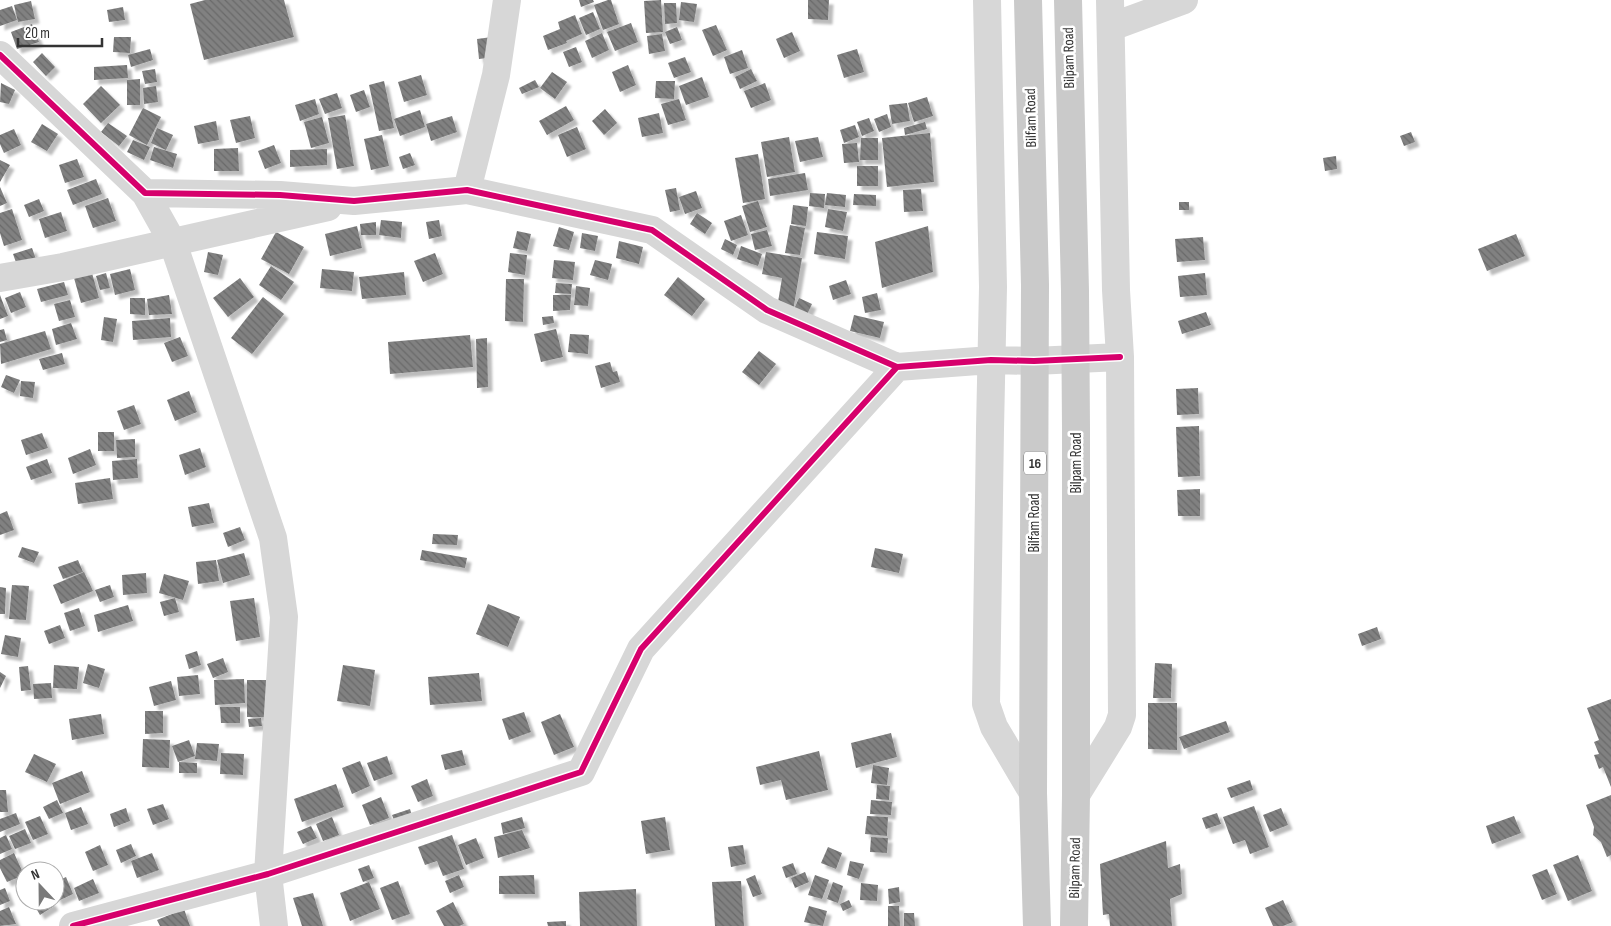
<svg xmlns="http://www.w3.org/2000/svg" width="1611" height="926" font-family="'Sofia Sans Condensed',sans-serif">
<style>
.building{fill:url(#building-back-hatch);filter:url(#shadow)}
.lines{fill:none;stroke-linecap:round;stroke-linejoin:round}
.minor{stroke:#d7d7d7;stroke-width:28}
.major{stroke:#cacaca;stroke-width:28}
.cycleway-casing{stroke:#fff;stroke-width:9}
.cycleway{stroke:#d6006c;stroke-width:6}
.labels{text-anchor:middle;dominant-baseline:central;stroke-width:5;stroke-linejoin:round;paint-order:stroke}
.shield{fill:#fff;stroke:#707070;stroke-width:1}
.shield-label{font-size:14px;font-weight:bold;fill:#333}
.street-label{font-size:15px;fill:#333;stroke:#fff}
</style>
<defs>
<pattern id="building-back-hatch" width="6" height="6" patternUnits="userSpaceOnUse" patternTransform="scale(1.25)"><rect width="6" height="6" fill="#818181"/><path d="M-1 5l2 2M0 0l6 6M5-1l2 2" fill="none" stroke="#6a6a6a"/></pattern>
<filter id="shadow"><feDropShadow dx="4.5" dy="4.5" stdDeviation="1" flood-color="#0004"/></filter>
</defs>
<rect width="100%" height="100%" fill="#fff"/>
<path class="building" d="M205,0H284L294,37L204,60L190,4Z
M579,0H593L594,2L581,7Z
M608,0H611L619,24L603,30L594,5Z
M661,0L663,32L646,33L644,1Z
M808,0H829L828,20L808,19Z
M31,1L35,19L18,22L14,5Z
M681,2L697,4L694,22L679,20Z
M664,3H676L677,23L665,24Z
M12,6L17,20L0,26V10Z
M123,7L125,20L109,22L107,10Z
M593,12L600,29L586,35L579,18Z
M575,15L582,34L566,41L567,43L548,50L543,36L560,29L558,22Z
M631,23L638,42L615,51L607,32Z
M32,24L39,42L17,49L11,32Z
M716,25L727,50L713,56L702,30Z
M677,27L682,40L670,44L665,32Z
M792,32L800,51L784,58L776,39Z
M602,33L609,50L592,58L585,41Z
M662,34L665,51L649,54L647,36Z
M114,37H131L130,53L113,52Z
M492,37L495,57L479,59L477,39Z
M576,47L582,62L569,67L563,52Z
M150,49L153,60L131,67L128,55Z
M857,49L864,72L844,78L837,55Z
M742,50L748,68L730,74L724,57Z
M42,53L55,67L46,76L33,62Z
M685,57L691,72L674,78L668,63Z
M127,65L128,78L94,80V67Z
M628,65L636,85L620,92L612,72Z
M155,69L157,82L145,84L142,71Z
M751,69L757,81L740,89L735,77Z
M552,72L567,82L555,99L540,88Z
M421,75L427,95L404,102L398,82Z
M702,77L709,97L686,105L679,86Z
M140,79V105H127V80Z
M535,80L539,87L522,94L519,88Z
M384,81L394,128L379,131L369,85Z
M656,81H675L674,99L655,98Z
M1,83L15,90L9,104L0,102Z
M765,83L771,100L751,108L744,91Z
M101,86L120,105L101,123L83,104Z
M156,86L158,102L144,104L143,88Z
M364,90L370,107L356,112L350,95Z
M337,93L342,108L325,114L319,99Z
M927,97L933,116L914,122L908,103Z
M315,99L319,114L300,121L295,105Z
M679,99L686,120L668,125L661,104Z
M907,103L910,121L892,124L889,105Z
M566,106L574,120L547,135L539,121Z
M143,108L161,117L147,145L129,135Z
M605,109L617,123L604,135L592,121Z
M420,110L425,127L400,136L394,119Z
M659,113L663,133L642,137L638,118Z
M887,114L891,127L879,132L874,119Z
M345,115L354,166L337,169L328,118Z
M250,116L255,138L236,143L230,120Z
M452,116L457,132L431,141L426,124Z
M322,117L329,143L311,148L304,122Z
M869,118L874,131L862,136L857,122Z
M216,121L219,140L198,144L194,126Z
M925,122L927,129L905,135L904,128Z
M108,123L127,136L119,146L101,132Z
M42,124L58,134L47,151L31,142Z
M855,125L859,137L844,143L840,130Z
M577,127L586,149L567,157L558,135Z
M157,128L173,135L166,150L151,143Z
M14,129L21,145L4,153L0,144V135Z
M1411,132L1415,142L1404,146L1400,136Z
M930,133L934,182L887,187L882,138Z
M382,135L389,166L371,170L364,139Z
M789,137L795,172L767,177L761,142Z
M818,137L823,157L800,162L795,141Z
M861,138H878V160H860Z
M133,140L150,147L144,160L127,152Z
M857,143L859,162L844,163L842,144Z
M274,145L281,163L265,169L258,151Z
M154,147L177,154L173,168L150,160Z
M238,148L239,171H214V149Z
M327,149V165L290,167V150Z
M410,153L415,165L403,169L399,157Z
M758,154L765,199L743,203L735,158Z
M1336,156L1337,169L1325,171L1323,158Z
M77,159L84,177L65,183L59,165Z
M0,160L10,165L0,182Z
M857,166H878V186H857Z
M805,173L808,190L770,196L768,179Z
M96,179L102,194L73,205L67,190Z
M0,187L7,203L0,206Z
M676,188L680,210L670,212L665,190Z
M921,189L923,211L904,212L903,190Z
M696,191L702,208L685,214L679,197Z
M810,193L825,194L824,208L809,206Z
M827,193L846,195L845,207L825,205Z
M854,194L876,195V206L853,205Z
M108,198L116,221L93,228L85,206Z
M39,199L44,211L29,217L24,205Z
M758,201L767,227L750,232L742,206Z
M1179,202H1189V210H1179Z
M793,205L808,207L806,226L791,224Z
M12,209L22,240L4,246L0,233V213Z
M828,209L847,212L843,231L825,227Z
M61,212L67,231L45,238L39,219Z
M697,213L712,223L705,234L690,224Z
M741,215L748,235L731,241L724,221Z
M381,220L402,222L401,238L379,235Z
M439,220L442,236L429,239L426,222Z
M376,222V235H361L360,224Z
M790,225L805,228L800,255L785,253Z
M357,226L362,248L330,256L325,234Z
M928,226L933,272L882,288L875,242Z
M559,227L574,232L569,250L553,246Z
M767,230L772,246L755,250L751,234Z
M517,231L531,234L527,251L513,248Z
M276,232L304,247L289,274L261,259Z
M817,232L848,236L845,259L814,254Z
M582,233L598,236L595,251L580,248Z
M1516,234L1525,256L1487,271L1478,249Z
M1203,237L1205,260L1177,262L1175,239Z
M725,239L737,245L733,255L721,249Z
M619,241L643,247L639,264L616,258Z
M741,246L762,254L758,266L737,259Z
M32,248L37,262L18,268L13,254Z
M208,252L223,255L218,275L204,272Z
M766,252L802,258L793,311L777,308L782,278L762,274Z
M435,253L443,274L423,282L414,261Z
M510,253L527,255L525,275L508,272Z
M554,260L575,262L573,280L552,278Z
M595,260L612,264L608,280L590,275Z
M271,266L294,282L281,300L259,285Z
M130,269L135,290L115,295L110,274Z
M322,269L354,272L352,291L320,288Z
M404,272L406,295L362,299L359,277Z
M92,273L99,298L81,303L74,278Z
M106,273L110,288L100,290L96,276Z
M1205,273L1207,295L1180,297L1178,276Z
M678,277L705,299L692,316L664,295Z
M240,278L254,297L228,317L213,298Z
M506,279H524L523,322L505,321Z
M846,280L851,294L833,300L829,286Z
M64,282L68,295L41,302L37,289Z
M556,283L572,284L571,294L555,293Z
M576,286L590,288L588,306L574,305Z
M20,292L26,307L11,313L5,298Z
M877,293L881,310L865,313L862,297Z
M0,295L8,316L0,319Z
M169,295L172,314L149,315L147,299Z
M553,295H571L570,310L553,311Z
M263,297L284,314L252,354L231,338Z
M130,298H145V315L130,314Z
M799,298L812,304L804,321L791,316Z
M70,300L75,317L59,321L54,304Z
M1206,312L1211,325L1182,334L1178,321Z
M854,315L884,322L880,338L850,331Z
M553,316L554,323L543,325L542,317Z
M104,317L117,319L113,342L101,340Z
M170,318L171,337L133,340L132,321Z
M71,323L77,339L56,345L52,329Z
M4,329L7,340L0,342V330Z
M556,329L563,357L541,362L534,334Z
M45,331L51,349L1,364L0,344Z
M570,334L589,335L588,354L568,352Z
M470,335L473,367L390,374L388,342Z
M180,337L188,356L172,362L164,343Z
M487,338L488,387L477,388L476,339Z
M759,351L776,364L759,385L742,372Z
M62,353L65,364L43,370L39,359Z
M610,362L613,372L617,371L620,382L601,388L595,366Z
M6,375L20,380L14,393L1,387Z
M21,381L35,382L33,398L20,396Z
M1198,388L1199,414L1177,415L1176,389Z
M189,391L197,412L175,421L167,400Z
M134,405L141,424L124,430L117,411Z
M1199,426L1200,476L1178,477L1176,427Z
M98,432H114V451H98Z
M42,433L48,448L26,455L21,440Z
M135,439V457L117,458L116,440Z
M200,448L206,467L185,475L179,455Z
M90,449L96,465L73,474L68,458Z
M47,459L52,473L31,480L26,467Z
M137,459L138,478L113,480L112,461Z
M110,478L113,499L78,504L75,483Z
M1200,489V516H1178L1177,490Z
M209,503L214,523L192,527L188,507Z
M7,511L14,530L0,535V514Z
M240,527L245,540L228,547L223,533Z
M433,534L458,535L457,545L432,544Z
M22,547L39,552L34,563L18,557Z
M875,548L903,554L899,573L871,567Z
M422,550L467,558L465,568L420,560Z
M244,553L250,575L223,583L217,560Z
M78,560L83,572L63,579L58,567Z
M216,560L219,581L198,584L196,562Z
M84,572L93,591L61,604L53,585Z
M146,573L147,593L123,595L122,575Z
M164,574L189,581L183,600L159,593Z
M12,585L29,586L26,620L9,619Z
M110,585L114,597L100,602L95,590Z
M0,587L6,588L5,614H0Z
M175,598L179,612L164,616L160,602Z
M254,598L260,637L236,641L230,601Z
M488,604L520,617L508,647L476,634Z
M128,605L133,621L98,632L94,615Z
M79,608L85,626L70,631L64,613Z
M60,625L65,638L49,644L44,631Z
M1377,627L1381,639L1362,646L1358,634Z
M5,635L21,638L18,657L1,654Z
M197,651L201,665L189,669L185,655Z
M223,658L228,672L213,678L207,664Z
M1155,663L1172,664L1171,698H1153Z
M88,664L105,669L99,688L83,683Z
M54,665L79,667L77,689L53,688Z
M343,665L375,670L370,706L337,701Z
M28,666L31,690L21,691L19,667Z
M0,672L6,676L0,688Z
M479,673L482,701L430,705L428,677Z
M198,675L200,694L179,696L177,677Z
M244,679L245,703L215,705L214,680Z
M247,680H266V717H247Z
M171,681L176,700L154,706L149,687Z
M51,683L52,698L34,699L33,684Z
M1611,699V787L1603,767L1599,769L1594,755L1599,754L1594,742L1599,740L1587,708Z
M1148,703H1177V750L1148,749Z
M220,707H240V723H221Z
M145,711H163V733L145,734Z
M524,712L531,732L509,740L502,719Z
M101,714L104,734L72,740L69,719Z
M560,714L574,747L554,755L541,722Z
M261,718L262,726L249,727L248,719Z
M1226,721L1230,732L1184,749L1179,737Z
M891,733L897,757L856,768L851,743Z
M143,739L170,740L169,768L142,767Z
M189,740L195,756L178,762L172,746Z
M197,743L219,744L217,761L195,759Z
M462,750L466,765L445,770L441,755Z
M819,751L828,790L786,800L781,780L760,785L756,767Z
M221,753L244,754L243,775L220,774Z
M34,754L56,764L47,782L25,772Z
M387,756L393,774L374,781L367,763Z
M360,761L370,786L352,794L342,768Z
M179,762L197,763V773H179Z
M873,765L889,768L887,785L871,783Z
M82,771L90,792L60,804L52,783Z
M427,779L433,796L418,802L411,786Z
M1250,780L1253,790L1231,798L1227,788Z
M336,784L344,807L302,822L294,799Z
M877,785L890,786L889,800L876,799Z
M0,790H6L8,812H0Z
M1611,795V855L1607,857L1601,842L1593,835L1594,827L1586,805Z
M381,797L389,818L370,825L362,805Z
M57,800L63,813L49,819L43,807Z
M871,800L892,802L891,815L870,814Z
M163,804L169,819L153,825L147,809Z
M1254,806L1269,847L1250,854L1245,840L1233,844L1223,817Z
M81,807L88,824L71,830L65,813Z
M126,808L130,821L114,827L110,814Z
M1281,808L1288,825L1270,832L1263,815Z
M410,809L414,822L397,828L392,815Z
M16,813L20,824L0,832V819Z
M1217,813L1221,824L1206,829L1202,818Z
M40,816L48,834L33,840L25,822Z
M867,816L888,817L887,836L865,834Z
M1514,816L1521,833L1492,844L1486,826Z
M332,817L339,835L323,841L316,824Z
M522,817L525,828L503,834L501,823Z
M665,817L670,850L646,854L641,821Z
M311,826L317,838L303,844L297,832Z
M25,829L31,843L15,849L9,836Z
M522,830L530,848L498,858L494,837Z
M6,835L12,849L0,854V838Z
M452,835L464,869L443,876L437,861L425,865L418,847Z
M871,837L888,838L887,853L870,852Z
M476,838L484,858L466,865L458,845Z
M1166,841L1168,868L1180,864L1182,894L1170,899L1172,926H1110L1109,914L1103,915L1100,864Z
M131,844L136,856L121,863L116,850Z
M100,845L108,865L93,871L85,852Z
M743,845L746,864L731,867L728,847Z
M828,847L842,853L836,869L821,863Z
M14,853L24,875L7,882L0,868V860Z
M152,853L159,870L137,878L131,861Z
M1578,855L1592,891L1568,901L1553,865Z
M850,861L864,864L859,879L847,875Z
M793,863L797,874L786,878L782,867Z
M369,865L374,878L363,882L358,869Z
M1547,869L1557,894L1542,900L1532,875Z
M805,872L809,882L795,888L791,878Z
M459,875L464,887L450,893L445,881Z
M534,875L535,894H499V876Z
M755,875L762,894L753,897L746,879Z
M815,875L829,880L822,899L808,895Z
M66,877L73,894L58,901L55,896V882Z
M93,879L99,893L79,901L74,888Z
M398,881L410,914L392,920L380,888Z
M741,881L744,926H715L712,882Z
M369,882L380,909L350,921L340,893Z
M833,882L843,886L838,903L827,899Z
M861,883L878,885L877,901L860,900Z
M899,887L900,902L889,904L888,889Z
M5,888L10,901L0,905V890Z
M636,889L637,926H580L579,892Z
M313,893L323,926H302L293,898Z
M849,900L852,907L843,911L840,904Z
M1283,900L1293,922L1283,926H1273L1265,908Z
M32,901H51L54,906L40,915Z
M453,902L464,924L459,926H444L436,911Z
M809,906L827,911L823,926L804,922Z
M888,906H899L900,926H888Z
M9,907L16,924L0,926V911Z
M184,909L190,926H160L157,920Z
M904,913H914L915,926H904Z
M566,921V926H548L547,922Z"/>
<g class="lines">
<path class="minor" d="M987,0L993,287L990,429L986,704L994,727L1033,793
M1111,27L1184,0
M0,55L145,193L280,195L354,201L467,190L652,230L767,310L897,367L991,360L1034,361L1120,357
M467,190L496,75L507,0
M145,193L173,243L273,538L284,617L268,874L274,926
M0,278L63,267L328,207
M1076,795L1118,727L1122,715L1120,357L1116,290L1110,0
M73,926L268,874L581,772L641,649L897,367"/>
<path class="major" d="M1028,0L1035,285L1033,793L1037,926
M1068,0L1075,291L1076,428V795L1074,926"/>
<g class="cycleway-casing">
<path id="cycleway" d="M0,55L145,193L280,195L354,201L467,190L652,230L767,310L897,367L991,360L1034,361L1120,357
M73,926L268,874L581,772L641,649L897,367"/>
</g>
<use href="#cycleway" class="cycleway"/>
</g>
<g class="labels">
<rect class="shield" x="1024" y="451.5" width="22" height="23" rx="4"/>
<g class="shield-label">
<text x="1035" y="463">16</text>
</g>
<g class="street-label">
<text transform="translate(1069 58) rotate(-91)">Bilpam Road</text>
<text transform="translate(1031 118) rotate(-91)">Bilfam Road</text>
<text transform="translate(1076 463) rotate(-90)">Bilpam Road</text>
<text transform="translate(1034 523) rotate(-90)">Bilfam Road</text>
<text transform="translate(1075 868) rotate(-89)">Bilpam Road</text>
</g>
</g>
<g transform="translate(40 886) rotate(338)"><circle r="24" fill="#ffffff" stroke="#adadad"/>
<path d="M0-4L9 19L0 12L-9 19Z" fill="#7a7a7a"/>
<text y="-8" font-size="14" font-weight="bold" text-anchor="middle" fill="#333333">N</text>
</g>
<path d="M18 38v8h84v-8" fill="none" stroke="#333333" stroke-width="2.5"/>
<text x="25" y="38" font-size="15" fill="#333333" stroke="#ffffff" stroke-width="4" paint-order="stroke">20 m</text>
</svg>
